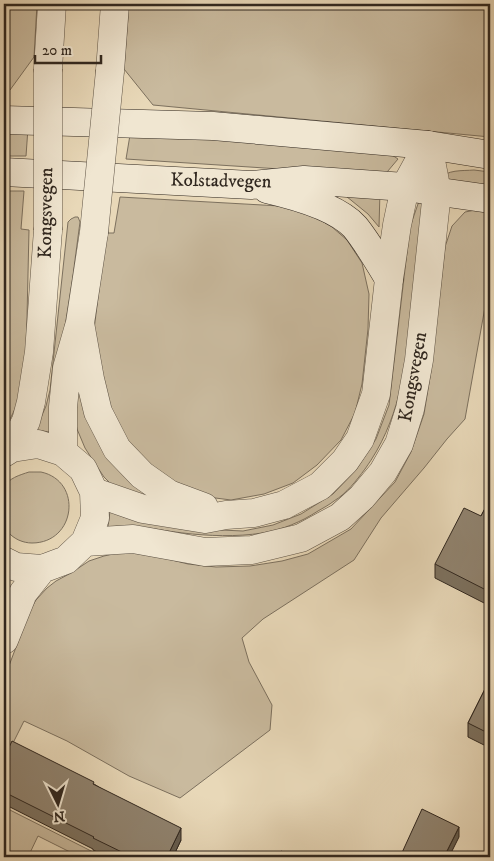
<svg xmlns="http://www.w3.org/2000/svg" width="494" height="861" font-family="'IM FELL DW Pica',serif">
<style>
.green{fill:#c9ba9e;stroke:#7c705e}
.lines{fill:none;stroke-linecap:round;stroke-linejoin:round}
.tertiary-casing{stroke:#5e5345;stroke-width:29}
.secondary-casing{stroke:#30271f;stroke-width:29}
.tertiary{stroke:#f0e6d1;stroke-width:28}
.secondary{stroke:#f0e6d1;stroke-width:28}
.tertiary-bridge-casing{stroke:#5e5345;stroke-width:29;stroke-linecap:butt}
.tertiary-bridge{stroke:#f0e6d1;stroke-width:28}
.wall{fill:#7c715f;stroke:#30271f}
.shaded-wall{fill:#655c4e;stroke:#30271f}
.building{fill:#90836f;stroke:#30271f}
.labels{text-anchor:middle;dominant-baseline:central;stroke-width:4;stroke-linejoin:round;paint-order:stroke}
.street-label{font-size:19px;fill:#30271f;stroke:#f0e6d1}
</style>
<rect width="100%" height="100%" fill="#e8d8b8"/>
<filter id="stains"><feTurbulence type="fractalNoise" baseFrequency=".004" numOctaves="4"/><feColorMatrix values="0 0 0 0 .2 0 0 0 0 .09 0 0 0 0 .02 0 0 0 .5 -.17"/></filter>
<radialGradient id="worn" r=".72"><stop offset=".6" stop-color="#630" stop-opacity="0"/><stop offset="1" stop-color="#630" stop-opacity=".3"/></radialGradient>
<path class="green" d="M4,4H37L34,57L10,90H4Z
M129,4H490V137L153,105L124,69Z
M4,128H28L26,156H4Z
M131,129L383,149L398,159L382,178L311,171L126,159Z
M474,170L490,172V193L439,180C446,169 463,171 474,170Z
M4,191H24L21,229L29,230L26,361L21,397L9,421L4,429Z
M380,191L379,227L368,214L341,192Z
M120,197L280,206L312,215L332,227L347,240L362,263L369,294L368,329L362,384L355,413L341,440L317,465L293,483L264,494L231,500L200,496L155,473L110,422L94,330L106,233H114Z
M419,201H422L423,218C420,249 416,280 413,311C406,368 399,422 365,469C356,481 347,493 334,501C329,505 323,508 318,511C301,522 282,530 262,533C238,537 207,536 183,533C157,530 134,524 108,527L110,511L124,517L147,522L199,529L243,531L273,525L301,514L333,494L356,470L376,439L389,405L410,227Z
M481,209H490V279L465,419L447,439L424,468L381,518L354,560L263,619L242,638L249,662L272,705L270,730L180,798L129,776L67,741L24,721L4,761V679L30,610L36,600L47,588L56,581L71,573L89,561L104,556L118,553L129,552L168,559L188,564L216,567L250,566L282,561L308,554L351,529L395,482L411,452L424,414L431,371L445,247L452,226L465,212Z
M75,217H78L80,222L73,275L55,390V433L37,430L36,429L46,406L50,390L68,222L71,219Z
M76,369L169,502L114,487L104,477L96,465L85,448L77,429L74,414Z
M29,472C33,472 37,472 41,472C83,481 76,543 32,543C23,543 14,539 8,532C7,532 4,527 4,526C3,523 3,491 4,488C8,478 20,475 29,472Z
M4,807L103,857H80L38,836L28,857H4Z"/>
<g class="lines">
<g class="tertiary-casing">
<path id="tertiary" d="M48,69L52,4
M110,71L115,4
M80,323L90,379L98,412L117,449L142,475L169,494L204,507
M12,448L26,421L31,402L39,352L48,230
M63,452V407L67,368L80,323L94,232
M4,453L12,448L38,444L63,452L83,469L94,492L95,518L85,542L66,560L42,569L16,567L4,561
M94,492L143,509L205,519L226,515L254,513L284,505L320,486L345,461L360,439L376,394L389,279L397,225L405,187L428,145
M85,542L133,539L205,552L252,550L301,538L340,517L362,497L383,472L399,444L410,409L419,360L437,192L428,145
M4,640L23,593L42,569"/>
</g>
<g class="secondary-casing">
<path id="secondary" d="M4,120L213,126L428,145L490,155
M4,172L251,185L304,180L405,187L490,199
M267,189C293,195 337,207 355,227C368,243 378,261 389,279"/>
</g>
<use href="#tertiary" class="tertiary"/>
<use href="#secondary" class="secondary"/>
<g class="tertiary-bridge-casing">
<path id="tertiary-bridge" d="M48,230V69
M94,232L110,71"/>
</g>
<use href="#tertiary-bridge" class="tertiary-bridge"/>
</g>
<path class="wall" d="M490,499V606L435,578V564L481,516Z
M490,679V748L468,737V723Z
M4,758L94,784L181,840L173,857H108L93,850V849L4,804Z"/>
<path class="shaded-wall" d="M459,827V837L449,857H444Z
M181,828V840L173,857H167Z"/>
<path class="building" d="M490,499V592L435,564L464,508L481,516Z
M490,679V734L468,723Z
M12,741L94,782L93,784L181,828L167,857H132L93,838L94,837L4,792V758Z
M422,809L459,827L444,857H400Z
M281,851L294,857H278Z"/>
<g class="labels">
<g class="street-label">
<text transform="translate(221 181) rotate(1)">Kolstadvegen</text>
<text transform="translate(46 213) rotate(-89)">Kongsvegen</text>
<text transform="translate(413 377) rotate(-80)">Kongsvegen</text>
</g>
</g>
<rect width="494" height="861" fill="none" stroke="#e8d8b8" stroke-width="20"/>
<rect x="5" y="5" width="484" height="851" fill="none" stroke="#30271f" stroke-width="2.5"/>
<rect x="10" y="10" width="474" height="841" fill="none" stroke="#30271f"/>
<g transform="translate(58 804) rotate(175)" stroke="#f0e6d1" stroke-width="4" paint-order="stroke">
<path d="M0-4L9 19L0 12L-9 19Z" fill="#30271f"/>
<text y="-8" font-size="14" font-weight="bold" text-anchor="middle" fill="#30271f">N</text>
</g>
<path d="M35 55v8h66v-8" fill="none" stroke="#30271f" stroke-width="2.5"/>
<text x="42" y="55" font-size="15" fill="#30271f" stroke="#f0e6d1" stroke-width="4" paint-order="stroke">20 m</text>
<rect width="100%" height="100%" filter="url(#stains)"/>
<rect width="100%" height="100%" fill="url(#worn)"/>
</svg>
